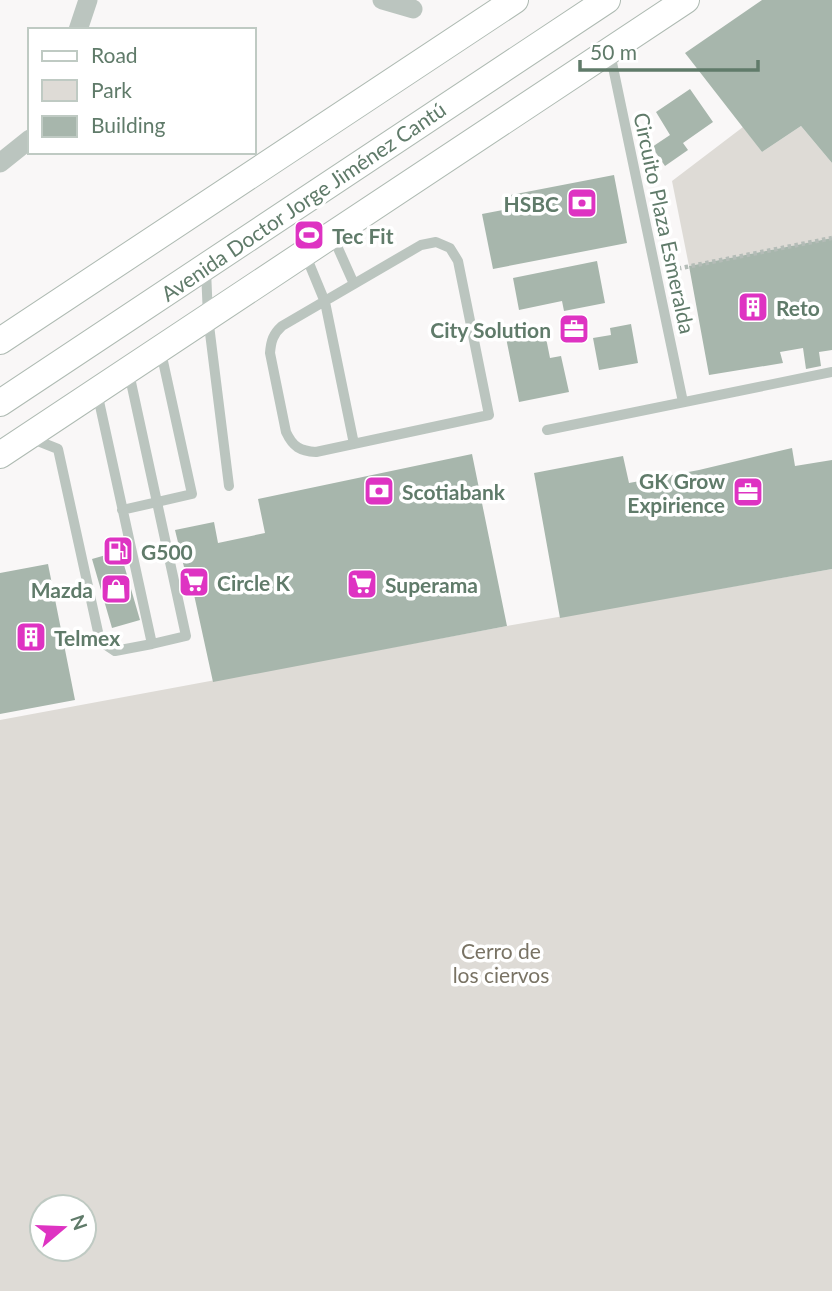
<svg xmlns="http://www.w3.org/2000/svg" width="832" height="1291" font-family="Lato,sans-serif">
<style>
.green{fill:#dedbd6;fill-rule:evenodd}
.building{fill:#a7b6ac}
.lines{fill:none;stroke-linecap:round;stroke-linejoin:round}
.secondary-casing{stroke:#aebab2;stroke-width:28}
.path{stroke:#b4bcb7;stroke-width:4.5;stroke-dasharray:3.5 3.5;stroke-linecap:butt}
.lane{stroke:#bbc5bf;stroke-width:10}
.street{stroke:#bbc5bf;stroke-width:19}
.secondary{stroke:#fff;stroke-width:26}
.labels{text-anchor:middle;dominant-baseline:central;stroke-width:7;stroke-linejoin:round;paint-order:stroke}
.street-label{font-size:21px;fill:#607b6a;stroke:#fff}
.poi-label{font-size:21px;font-weight:bold;fill:#607b6a;stroke:#fff;text-anchor:start}
.park-label{font-size:21px;fill:#797364;stroke:#fff}
</style>
<rect width="100%" height="100%" fill="#f9f7f7"/>
<path class="green" d="M801,126L832,163V238L689,266L672,181L743,127L762,152Z
M832,569V1291H0V720L507,626ZM42,1207H84V1249H42Z"/>
<path class="building" d="M762,0H832V163L801,126L762,152L685,53Z
M690,89L713,122L683,143L688,150L665,166L652,147L670,135L656,112Z
M614,175L627,243L493,269L482,214L508,209L506,196Z
M832,238V350L819,352L821,366L806,369L803,348L780,352L783,363L709,375L689,266Z
M597,261L605,303L564,311L562,301L519,310L513,278Z
M529,323L532,341L546,338L550,358L561,356L569,392L519,402L504,328Z
M631,324L638,363L599,370L593,338L611,335L610,328Z
M792,448L795,466L832,460V569L560,618L534,473L623,456L629,483L699,470Z
M472,454L507,626L213,682L188,567H184L175,530L214,522L218,543L265,533L258,499Z
M120,551L140,620L112,628L92,559Z
M48,564L75,700L0,714V573Z"/>
<g class="lines">
<g class="secondary-casing">
<path id="secondary" d="M0,341L515,0
M0,403L607,0
M0,455L686,0"/>
</g>
<path class="path" d="M671,270L832,238"/>
<path class="lane" d="M610,53L683,402
M333,237L354,284
M436,242L450,248L458,261L489,415L316,452C300,451 293,447 286,432L270,353C271,341 273,334 282,326L421,245Z
M306,256L325,302L354,444
M206,270L208,317L229,486
M129,373L186,636L152,644
M547,430L832,372
M33,439L58,449L100,641L115,651L152,644L97,392
M122,510L192,494L161,352"/>
<path class="street" d="M382,0L413,9
M78,30L88,0
M0,163L30,139"/>
<use href="#secondary" class="secondary"/>
</g>
<defs>
<g id="bank-square" transform="scale(1.575)"><rect x="-9" y="-9" width="18" height="18" rx="4" fill="#de33c2" stroke="#fff"/><path d="M-6-4H6V4H-6ZM0-2.3a2.3 2.3 0 1 0 0 4.6a2.3 2.3 0 1 0 0-4.6Z" fill="#fff"/></g>
<g id="stadium-square" transform="scale(1.575)"><rect x="-9" y="-9" width="18" height="18" rx="4" fill="#de33c2" stroke="#fff"/><path d="M0-5a6.5 5 0 1 0 0 10a6.5 5 0 1 0 0-10ZM-3.5-1.8h7v3.6h-7Z" fill="#fff"/></g>
<g id="building-square" transform="scale(1.575)"><rect x="-9" y="-9" width="18" height="18" rx="4" fill="#de33c2" stroke="#fff"/><path d="M-4-6H4V6H1V3H-1V6H-4ZM-2.5-4.3h1.7v1.8h-1.7ZM.8-4.3h1.7v1.8H.8ZM-2.5-1h1.7V.8h-1.7ZM.8-1h1.7V.8H.8Z" fill="#fff"/></g>
<g id="office-square" transform="scale(1.575)"><rect x="-9" y="-9" width="18" height="18" rx="4" fill="#de33c2" stroke="#fff"/><path d="M-6-3h4V-5.5h4V-3h4V5H-6ZM-1-4.5V-3h2v-1.5ZM-6 0V1H6V0Z" fill="#fff"/></g>
<g id="fuel-square" transform="scale(1.575)"><rect x="-9" y="-9" width="18" height="18" rx="4" fill="#de33c2" stroke="#fff"/><path d="M-5.5-6h7V0h2V4h1.3V-2.5L3-4.5l.8-.8L6-3V5H2.5V1h-1V6h-7ZM-4.2-4.7v3.2H.2V-4.7Z" fill="#fff"/></g>
<g id="supermarket-square" transform="scale(1.575)"><rect x="-9" y="-9" width="18" height="18" rx="4" fill="#de33c2" stroke="#fff"/><path d="M-6-5.5h2.5l.6 2H6L4.5 2H-2.5L-4.4-4H-6ZM-1.5 3.2a1.3 1.3 0 1 0 .1 0ZM3 3.2a1.3 1.3 0 1 0 .1 0Z" fill="#fff"/></g>
<g id="shop-square" transform="scale(1.575)"><rect x="-9" y="-9" width="18" height="18" rx="4" fill="#de33c2" stroke="#fff"/><path d="M-5-2.5h2.3a2.7 3.5 0 0 1 5.4 0H5L5.5 6h-11ZM-1.5-2.5h3a1.5 2.3 0 0 0-3 0Z" fill="#fff"/></g>
</defs>
<g fill-rule="evenodd">
<use href="#bank-square" x="582" y="203"/>
<use href="#stadium-square" x="309" y="235"/>
<use href="#building-square" x="753" y="307"/>
<use href="#office-square" x="574" y="329"/>
<use href="#bank-square" x="379" y="491"/>
<use href="#office-square" x="748" y="492"/>
<use href="#fuel-square" x="118" y="551"/>
<use href="#supermarket-square" x="194" y="582"/>
<use href="#supermarket-square" x="362" y="584"/>
<use href="#shop-square" x="116" y="589"/>
<use href="#building-square" x="31" y="637"/>
</g>
<g class="labels">
<g class="street-label">
<text transform="translate(303 201) rotate(-34)">Avenida Doctor Jorge Jiménez Cantú</text>
<text transform="translate(665 223) rotate(78)">Circuito Plaza Esmeralda</text>
</g>
<g class="poi-label">
<text x="559" y="203" text-anchor="end">HSBC</text>
<text x="332" y="235">Tec Fit</text>
<text x="776" y="307">Reto</text>
<text x="551" y="329" text-anchor="end">City Solution</text>
<text x="725" y="480" text-anchor="end">GK Grow<tspan x="725" dy="24">Expirience</tspan></text>
<text x="402" y="491">Scotiabank</text>
<text x="141" y="551">G500</text>
<text x="217" y="582">Circle K</text>
<text x="385" y="584">Superama</text>
<text x="93" y="589" text-anchor="end">Mazda</text>
<text x="54" y="637">Telmex</text>
</g>
<g class="park-label">
<text x="501" y="950">Cerro de<tspan x="501" dy="24">los ciervos</tspan></text>
</g>
</g>
<rect x="28" y="28" width="228" height="126" fill="#ffffff" stroke="#bfcac3" stroke-width="2"/>
<rect x="42" y="51" width="35" height="10" fill="#ffffff" stroke="#bfcac3" stroke-width="2"/>
<text x="91" y="63" font-size="21" fill="#607b6a">Road</text>
<rect x="42" y="80" width="35" height="21" fill="#dedbd6" stroke="#bfcac3" stroke-width="2"/>
<text x="91" y="98" font-size="21" fill="#607b6a">Park</text>
<rect x="42" y="116" width="35" height="21" fill="#a7b6ac" stroke="#bfcac3" stroke-width="2"/>
<text x="91" y="133" font-size="21" fill="#607b6a">Building</text>
<g transform="translate(63 1228) rotate(71)"><circle r="33" fill="#ffffff" stroke="#bfcac3" stroke-width="2"/>
<path d="M0-5L12 26L0 18L-12 26Z" fill="#de33c2"/>
<text y="-10" font-size="19" font-weight="bold" text-anchor="middle" fill="#607b6a">N</text>
</g>
<path d="M580 60v10h178v-10" fill="none" stroke="#607b6a" stroke-width="3.5"/>
<text x="590" y="60" font-size="21" fill="#607b6a" stroke="#ffffff" stroke-width="5" paint-order="stroke">50 m</text>
</svg>
